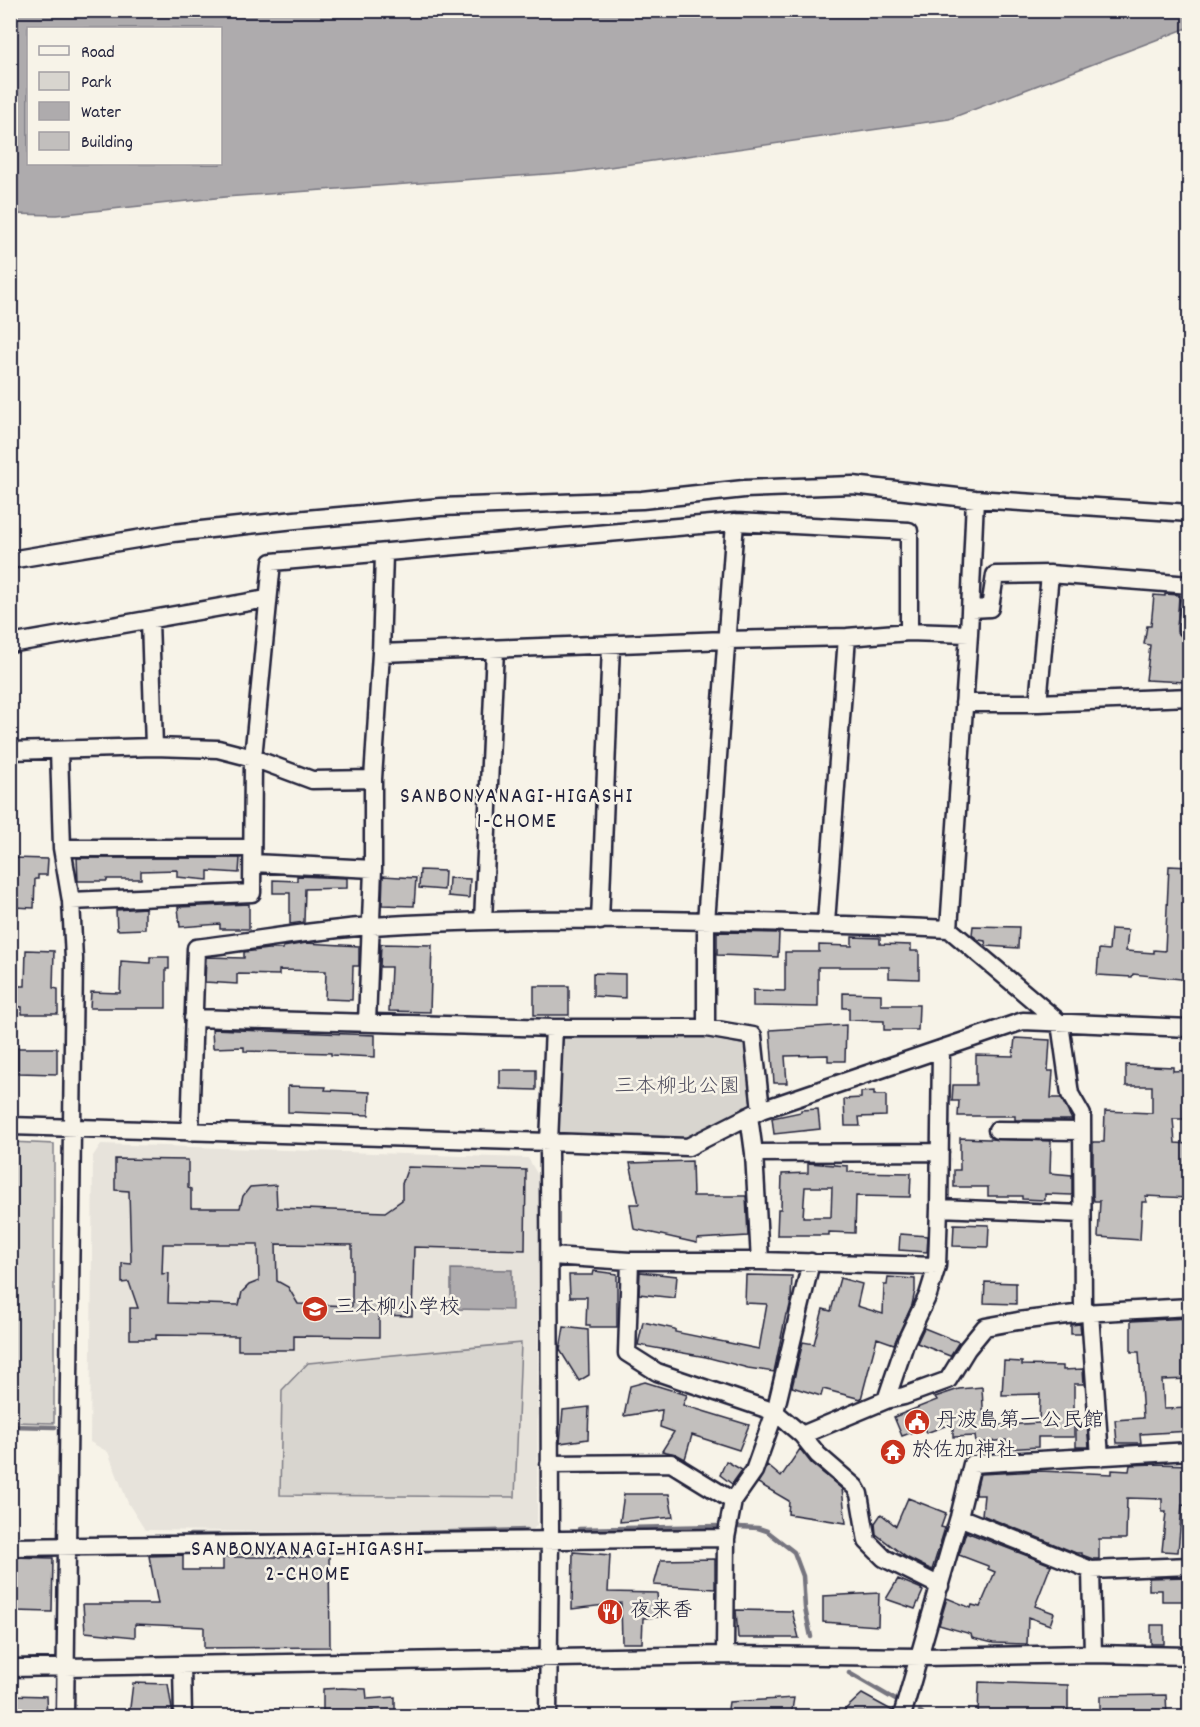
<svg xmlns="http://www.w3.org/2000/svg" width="1200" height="1727" font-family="Dekko,'Klee One',sans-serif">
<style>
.built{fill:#e7e3db}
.green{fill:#d8d5cf;stroke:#7d7c85;stroke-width:1.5}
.water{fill:#aeabad;stroke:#76747f;stroke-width:1.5;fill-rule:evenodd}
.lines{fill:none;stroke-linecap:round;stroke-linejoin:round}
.stream{stroke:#76747f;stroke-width:4.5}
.building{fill:#c2bfbd;stroke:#22223b;stroke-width:1.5;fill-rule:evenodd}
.minor-casing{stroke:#22223b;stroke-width:21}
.minor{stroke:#f7f3e8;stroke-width:16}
.labels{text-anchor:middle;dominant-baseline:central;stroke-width:5;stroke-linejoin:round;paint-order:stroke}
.park-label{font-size:21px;fill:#504f60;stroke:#f7f3e8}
.poi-label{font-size:21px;fill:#22223b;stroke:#f7f3e8;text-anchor:start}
.neighbourhood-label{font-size:22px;letter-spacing:1.5px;fill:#22223b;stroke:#f7f3e8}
</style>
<rect width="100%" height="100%" fill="#f7f3e8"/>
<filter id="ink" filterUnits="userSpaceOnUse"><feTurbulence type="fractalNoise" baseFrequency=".0167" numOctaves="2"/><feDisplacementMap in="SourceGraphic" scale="12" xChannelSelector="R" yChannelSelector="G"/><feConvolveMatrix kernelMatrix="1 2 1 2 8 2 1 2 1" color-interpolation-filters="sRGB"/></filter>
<g filter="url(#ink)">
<path class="built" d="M101,1144L528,1158L539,1177L537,1525L528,1535L145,1530L128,1503L108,1452L90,1442L93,1156Z"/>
<path class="green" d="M707,1037L746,1045L755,1104L688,1140L558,1136L562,1038Z
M11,1142L54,1144V1423L11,1422Z
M521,1343L515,1497L280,1495L282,1390L308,1363Z"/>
<path class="water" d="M11,10H1189L1190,27L949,119L574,172L225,197L56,215L11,214ZM28,28H220V164H28Z
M451,1269L512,1270V1310L451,1309Z"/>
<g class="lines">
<path class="stream" d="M10,1426L55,1427
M739,1527L758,1528L767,1531L794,1552L803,1576L805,1608L811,1637
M579,1529L719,1526
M190,1535H316
M346,1535L527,1530
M849,1673L899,1702
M920,1711L925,1716"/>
</g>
<path class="building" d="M1165,594L1179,595L1177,632L1182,637L1190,638L1185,682L1146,680L1150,645L1144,644L1147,626H1151L1154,595L1165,596Z
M13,858L48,859L47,875H38V879H35L34,908L13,907Z
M77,858H240L239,873L208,871V880L177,877V870L141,871V879H107V881H78Z
M1169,866L1190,867V980L1133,974L1132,977L1097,975L1099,949L1109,950L1111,929L1128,930L1126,951L1154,953V950L1165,951Z
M420,870L445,871L444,890L419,888Z
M297,876L347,878V888L305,889L304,922L290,924V893H273V880L297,881Z
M383,876L416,878L414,906L382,905Z
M449,878L470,879L469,898L448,896Z
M249,904V929H220V924L180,927L178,907Z
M145,908V929L117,930L116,910Z
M973,926L1019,927L1018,948L986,946L985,941L979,940L972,935Z
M717,932L779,933L778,957L717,955Z
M852,937L880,938V944L911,945V951H919V979L889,978V967H818V1007L753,1006V990L785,991V952H819V945L852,946Z
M306,943L359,946V966H353L352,1000L325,999L326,971L279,970V975L237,974V984L205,982L206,957L244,958V952L268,949H283V947Z
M381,944L432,945L430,1012L389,1011L391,967H380Z
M26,950L54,951L53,988L58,989V1014H22V1007L10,1006V986H25Z
M150,957H169V969H166V1008H90L91,992L120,993L121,961L150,963Z
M593,973L625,974V998L593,996Z
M534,986H569V1015H534Z
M843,993L881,994V1005H919L918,1030H884V1021L849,1020V1008H843Z
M846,1025L845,1061H828V1055L785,1056L787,1083H774L770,1030Z
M212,1029L375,1035V1057L331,1055V1053L244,1051V1047L213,1048Z
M1015,1038L1050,1040L1048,1071H1053L1051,1098H1061L1072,1120H1015V1116H958L959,1101H952L953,1085H976V1055L1013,1056Z
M18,1048H57V1074L18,1073Z
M1126,1065L1173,1067V1071L1190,1070V1119H1173L1175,1143L1190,1144V1198L1145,1196L1147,1202H1142L1140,1240L1098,1237L1100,1201H1094L1093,1196V1142H1104L1105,1111L1152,1113V1086H1126Z
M500,1070H536V1090L500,1089Z
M288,1086L326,1087L325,1090L370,1092L369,1115L288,1112Z
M874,1091V1095H886V1116L859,1117L860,1126H845L844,1099L861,1098V1092Z
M818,1109L820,1129L774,1134L772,1118L801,1112V1110Z
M960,1138L1051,1141L1050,1173L1072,1175V1195L1045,1194V1200L1022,1199V1196H988V1187H954V1170H960Z
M115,1159L188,1160V1188L191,1189V1208H240L243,1196L250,1187L276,1185L277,1208L385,1212L402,1200V1184L408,1167L526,1170L525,1250L414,1247L412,1316L379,1315V1337L294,1336V1350H238V1336L156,1335V1339H130V1308H138L129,1282L122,1283V1263L131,1264L129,1191L115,1190ZM163,1244H258L259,1281L249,1285L242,1292L239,1305L168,1303L169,1273L162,1274ZM276,1244L352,1245V1306L298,1304L288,1287L277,1281Z
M692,1161L693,1196H746L748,1236L697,1239V1243L634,1229L630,1204H639L630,1163Z
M808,1163L848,1166V1172L911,1173L910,1197L856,1196L855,1233L829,1232V1235H777L778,1209H781L782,1174L808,1173ZM805,1187H832L831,1217H803Z
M954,1224L989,1225L988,1247L953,1246Z
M900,1234L928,1236L927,1252L899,1250Z
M594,1271L617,1274V1327H590V1325H586L587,1297H570L569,1275H593Z
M640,1272L677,1276L675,1298L639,1294Z
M746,1275L792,1276L791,1301L788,1314H786L774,1372L748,1368L706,1357L638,1345L643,1322L675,1329V1332L759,1349L767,1304L745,1303Z
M888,1277L915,1279V1291L912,1305L894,1344L877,1338L861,1399L823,1389L821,1396L792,1387L803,1342L814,1344L823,1309L831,1311L840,1278L862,1284L857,1306L883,1314L884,1285H887Z
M985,1282L1016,1283V1304L984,1303Z
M1190,1318V1379L1162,1380L1164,1409L1190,1408V1431L1140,1434L1141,1443H1117L1115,1420L1143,1418L1139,1352H1131V1321Z
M1080,1324L1081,1334H1071V1325Z
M564,1327L588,1330L589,1375L579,1381L560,1350Z
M924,1328L959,1342L950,1356L917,1343Z
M1004,1361L1022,1362V1365L1063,1366V1370L1083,1369L1084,1384H1074V1437H1038V1447L1006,1449V1440L976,1443L975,1436L953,1437V1423L926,1433L924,1428L902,1436L894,1417L937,1400L935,1397L959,1389L982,1387L984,1426L1039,1423L1040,1394L1002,1395Z
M645,1382L687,1395L683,1405L749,1425L739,1450L692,1435L685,1459L676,1454L662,1451L674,1432L660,1427L662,1410L624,1416L630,1386Z
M589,1407L588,1439L560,1443L563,1410Z
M1076,1425H1087L1089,1447H1076Z
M800,1449L811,1463L842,1489L846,1523L788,1514L789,1501L758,1483L767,1465L781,1477Z
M726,1461L742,1470L732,1484L720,1475Z
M1154,1464L1190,1465V1506L1182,1505L1178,1552L1162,1551L1166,1512H1162V1499L1127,1498L1126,1539H1099V1559H1093L1082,1555V1553H1076L982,1515L984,1495H975L980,1474L1039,1471L1112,1474V1470L1129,1471L1130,1465Z
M624,1494H669L673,1517L620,1522Z
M908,1498L946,1513L941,1527L945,1528L932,1570L906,1557L876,1534L875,1523L881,1514L896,1526Z
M966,1532L1051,1565L1035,1606L1054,1613L1050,1625L1028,1617L1027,1644L993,1643L972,1638L971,1634L939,1625L947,1598L971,1608L972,1605L980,1607L995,1572L988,1569V1566L959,1555Z
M573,1552L610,1555L608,1592L657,1593L659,1617L643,1618L642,1643H622L621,1603L572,1609Z
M329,1553L330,1647L204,1648V1627L135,1624V1637L85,1632L83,1604H158L149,1556L183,1555V1570H223V1557H310V1554Z
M11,1557L53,1558L52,1612L14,1611Z
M715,1559V1589L654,1585L661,1560Z
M1189,1577L1190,1601H1162V1590H1149V1578Z
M898,1579L922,1589L921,1590L923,1591L915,1609L886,1599Z
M879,1593L878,1626L823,1622V1596Z
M736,1610L792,1611L799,1638H738Z
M1151,1625H1164V1644H1151Z
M979,1682L1068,1685V1716L993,1715V1716H978Z
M133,1683L168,1684L173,1716H129Z
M342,1688L366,1689L367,1699L395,1697V1716H373V1711L323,1710V1689Z
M862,1694L893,1711L892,1716H838Z
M10,1695L46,1696L47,1716H10Z
M1166,1695L1167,1716H1100V1696Z
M794,1698L791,1716H727L729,1702Z"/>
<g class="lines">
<g class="minor-casing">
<path id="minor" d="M10,560L173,533L295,520L441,507L642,500L744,489L853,485L975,499L1190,513
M971,609L990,608L995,575L1050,574L1190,585
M150,620L154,747
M1187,628L1190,587
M10,644L267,599
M381,653L726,640L847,637L909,632L969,634
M964,703H1038L1190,697
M1038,703L1050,574
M59,750L62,848L71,901L74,959L65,1716
M10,751L154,747L218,749L253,758L312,780L373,779
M62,848H251
M253,863L373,869
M71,901L252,893L253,758L272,562L735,522L909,531V632
M483,921L495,649
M600,921L611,645
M826,923L847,637
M193,1018L554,1028H706L753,1036L761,1110
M367,1022L373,869V779L381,653L384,554
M554,1028L549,1142L688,1147L761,1110L1023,1021L1190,1028
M706,1028V922L735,522
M749,1116L754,1153L760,1261
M10,1126L549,1142L550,1540L548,1716
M997,1130L1082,1131
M190,1132L196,948C254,941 313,930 372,926C562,914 758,921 949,929
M754,1153L940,1152
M939,1208L1082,1214
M551,1256L630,1261H760L937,1266
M630,1261L627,1353L657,1372L775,1412L802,1435L886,1400L904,1396L948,1380L967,1349L985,1327L1018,1321L1083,1313L1082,1115L1070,1094L1060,1023L949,929L969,634L975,499
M1083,1313L1190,1307
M1090,1313L1100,1457
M886,1400L906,1341L928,1295L937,1266L939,1208L941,1049
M802,1435L818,1455L855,1487L859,1494L867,1541L884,1558L940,1586
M549,1464L671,1463L733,1501
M959,1517L1091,1570L1190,1566
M726,1538L733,1501L754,1471L775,1412L811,1262
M10,1547L726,1538L725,1655
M1091,1570L1093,1654
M182,1666L183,1716
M10,1668L725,1655L921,1657L1093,1654L1190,1656
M902,1716L959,1517L972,1464L1190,1451"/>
</g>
<use href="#minor" class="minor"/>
</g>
</g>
<defs>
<g id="school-disc" transform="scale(1.35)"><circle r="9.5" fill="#c8321e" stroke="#f7f3e8"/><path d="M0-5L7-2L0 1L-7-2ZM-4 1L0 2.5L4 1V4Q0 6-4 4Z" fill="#fff"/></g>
<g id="civic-disc" transform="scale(1.35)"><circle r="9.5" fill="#c8321e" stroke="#f7f3e8"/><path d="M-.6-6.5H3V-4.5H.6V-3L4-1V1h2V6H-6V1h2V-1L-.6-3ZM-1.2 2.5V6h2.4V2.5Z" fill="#fff"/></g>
<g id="temple-disc" transform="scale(1.35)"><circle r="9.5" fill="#c8321e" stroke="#f7f3e8"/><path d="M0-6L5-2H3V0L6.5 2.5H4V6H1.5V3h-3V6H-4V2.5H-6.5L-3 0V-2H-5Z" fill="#fff"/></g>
<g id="restaurant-disc" transform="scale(1.35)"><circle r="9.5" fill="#c8321e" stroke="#f7f3e8"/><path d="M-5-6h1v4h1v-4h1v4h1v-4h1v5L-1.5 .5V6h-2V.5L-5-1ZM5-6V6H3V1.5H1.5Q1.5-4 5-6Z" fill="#fff"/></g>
</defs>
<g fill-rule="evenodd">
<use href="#school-disc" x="315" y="1309"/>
<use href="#civic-disc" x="917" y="1422"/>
<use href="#temple-disc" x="893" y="1452"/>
<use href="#restaurant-disc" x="610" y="1612"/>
</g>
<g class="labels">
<g class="park-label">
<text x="677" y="1088">三本柳北公園</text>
</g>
<g class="poi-label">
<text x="334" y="1309">三本柳小学校</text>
<text x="936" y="1422">丹波島第一公民館</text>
<text x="912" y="1452">於佐加神社</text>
<text x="630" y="1612">夜来香</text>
</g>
<g class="neighbourhood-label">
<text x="517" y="797">SANBONYANAGI-HIGASHI<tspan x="517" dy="25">1-CHOME</tspan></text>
<text x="308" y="1550">SANBONYANAGI-HIGASHI<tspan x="308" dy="25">2-CHOME</tspan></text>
</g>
</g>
<rect width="1200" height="1727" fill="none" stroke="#f7f3e8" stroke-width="36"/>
<rect x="18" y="18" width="1164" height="1691" fill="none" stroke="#22223b" stroke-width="2" filter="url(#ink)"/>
<rect x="27" y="27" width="195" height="138" fill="#f7f3e8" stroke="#a29fa3" stroke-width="1.5"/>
<rect x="39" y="46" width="30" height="9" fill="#f7f3e8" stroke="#a29fa3" stroke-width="1.5"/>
<text x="81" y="57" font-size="18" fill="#22223b">Road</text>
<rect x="39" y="72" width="30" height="18" fill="#d8d5cf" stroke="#a29fa3" stroke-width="1.5"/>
<text x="81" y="87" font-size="18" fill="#22223b">Park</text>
<rect x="39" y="102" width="30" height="18" fill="#aeabad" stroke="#a29fa3" stroke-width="1.5"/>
<text x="81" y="117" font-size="18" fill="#22223b">Water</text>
<rect x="39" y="132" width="30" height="18" fill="#c2bfbd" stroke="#a29fa3" stroke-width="1.5"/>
<text x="81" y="147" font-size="18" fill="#22223b">Building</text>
</svg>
